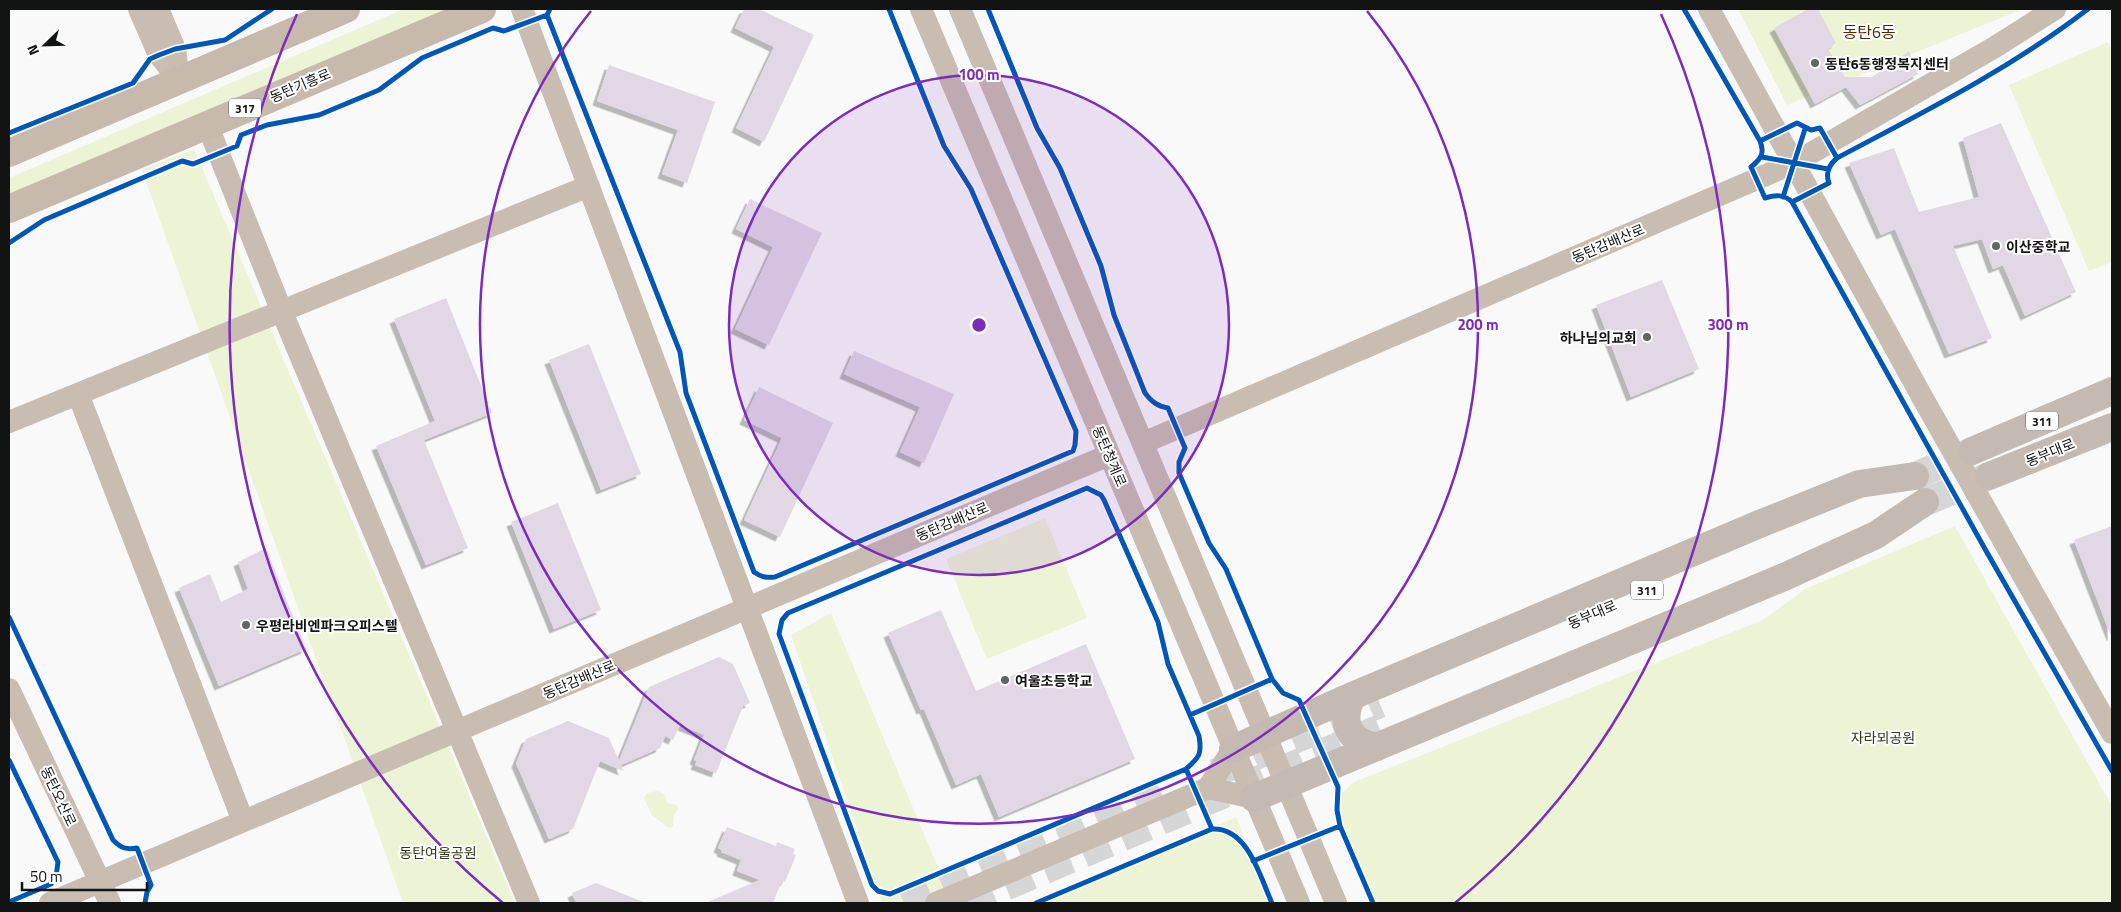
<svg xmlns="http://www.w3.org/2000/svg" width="2121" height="912" font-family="'Titillium Web','Noto Sans KR',sans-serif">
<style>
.green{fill:#edf4d6}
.building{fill:#e2d8e5;filter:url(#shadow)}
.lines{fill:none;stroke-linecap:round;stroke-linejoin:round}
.highway-tunnel{stroke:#d6d6d6;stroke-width:28;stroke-dasharray:28 14;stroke-linecap:butt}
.minor{stroke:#c9bcb1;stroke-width:22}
.major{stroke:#c7baac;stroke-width:28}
.highway{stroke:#c5bab1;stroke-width:28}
.cycleway-casing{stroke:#fff;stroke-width:8}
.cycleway{stroke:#0057b8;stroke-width:5}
.ring{fill:none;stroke:#7b2cbf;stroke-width:2.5}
.poi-dot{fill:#636464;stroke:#fff;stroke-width:2}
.labels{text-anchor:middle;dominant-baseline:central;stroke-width:4;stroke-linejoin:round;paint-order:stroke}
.shield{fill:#fff;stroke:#595a5a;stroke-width:1}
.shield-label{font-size:12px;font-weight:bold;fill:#121313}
.poi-label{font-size:14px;font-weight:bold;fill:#121313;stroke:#fff;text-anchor:start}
.street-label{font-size:14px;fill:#121313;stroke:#fff}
.park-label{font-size:14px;fill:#333916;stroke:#fff}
.quarter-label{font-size:16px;fill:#542803;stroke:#fff}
.centre{fill:#7b2cbf;stroke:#fff;stroke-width:2.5}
.ring-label{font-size:15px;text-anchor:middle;font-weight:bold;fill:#7b2cbf;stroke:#fff;stroke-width:4;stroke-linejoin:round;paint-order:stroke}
</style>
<defs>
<filter id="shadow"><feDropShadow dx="-4.5" dy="4.5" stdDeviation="0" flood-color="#0004"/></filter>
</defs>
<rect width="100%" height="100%" fill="#f9f9f9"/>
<path class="green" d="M404,9H455L9,200V178Z
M1738,9H2019L2020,10L1787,105Z
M2108,42L2112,51V262L2089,271L2009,85Z
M194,149L515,903H403L142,170Z
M1045,518L1087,618L987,659L946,559Z
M1955,526L2112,806V903H1373L1340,826L1337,810L1339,796L1354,782L1763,620L1805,589Z
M831,613L953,903H882L791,635Z
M657,791L664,794L668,803L676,805L678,809L674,815L673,826L670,828C662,826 659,818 652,816L644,798L647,793Z
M1236,817L1271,903H1023L1173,846Z"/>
<path class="building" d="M744,9H759L814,35L764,142L736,128L774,47L735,28Z
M1808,9H1818L1836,43L1828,49L1845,77H1872L1909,51L1918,74L1860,105L1846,87L1815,104L1774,28Z
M609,65L715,102L687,183L662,174L678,130L597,101Z
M2001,123L2076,292L2025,316L2003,265L1993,269L1982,239L1953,246L1992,338L1949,354L1895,229L1881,235L1849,163L1894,148L1919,212L1979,197L1963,138Z
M750,199L822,233L769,345L735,329L773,247L736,229Z
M1662,280L1699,369L1631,397L1596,305Z
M446,298L492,413L424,440L468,548L426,565L376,446L435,421L394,319Z
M589,344L641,474L601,490L549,360Z
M854,351L954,394L924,463L900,452L920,407L844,374Z
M759,387L833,423L780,537L744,520L782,438L744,420Z
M558,503L601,610L554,629L511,522Z
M2112,526V636H2111L2074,540Z
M266,548L306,649L219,686L179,588L210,574L221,602L248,589L238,562Z
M941,610L976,691L1086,644L1135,759L999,817L981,774L956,785L924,709L921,710L888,633Z
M719,657L733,664L750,703L743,706L716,773L695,765L697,761L694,760L704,735L680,725L673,740L665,736L660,748L621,765L623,771L600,761L573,829L549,839L516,763L526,739L568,721L609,738L619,761L649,687Z
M727,827L776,846L777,842L795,849L793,854L796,855L785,882L782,880L773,903H705L760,880L737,871L741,860L721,852L722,850L718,848Z
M596,883L646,903H576L572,893Z"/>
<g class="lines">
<path class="highway-tunnel" d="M1915,476L1972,451
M1925,502L1989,476
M1215,773L1380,704
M904,903L1171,792
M967,903L1390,724"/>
<path class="minor" d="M139,9L159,55L179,80
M158,9L175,49L179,80
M522,9L858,903
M921,9L1299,903
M960,9L1336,903
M1709,9L1921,395L2112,733
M207,124L282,312L529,903
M78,394L243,821
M9,422L589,186
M1143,443L1794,163L1995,47L2055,9
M9,689L110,903
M1208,788L1254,798
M50,903L1109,455
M936,903L1208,788L1233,749"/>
<path class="major" d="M9,153L346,9
M9,209L482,9"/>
<path class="highway" d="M1972,451L2112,391
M1989,476L2112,427
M1352,696C1340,722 1347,741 1377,747
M1233,749L1352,696L1762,523L1859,484L1915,476
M1254,798L1784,577L1876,535L1925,502"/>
<g class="cycleway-casing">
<path id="cycleway" d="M988,9L1037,128L1060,168L1101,266L1114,315L1145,393C1152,402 1157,406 1168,408L1185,448L1179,462V473L1209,543L1226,569L1272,679L1283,693L1299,700L1338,787L1337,810L1340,826L1373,903
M1684,9L1760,141C1765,153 1761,159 1751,167L1765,198C1775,195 1784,194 1792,202L1985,549L2112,771
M547,15L680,352L686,393L754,572C761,577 766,578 775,577L1073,451L1075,445L1076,431L971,189L944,146L889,9
M9,133L133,83L150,59L159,55L175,49L225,40L272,9
M1760,141L1797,123L1811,130L1820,128L1837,158
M1762,157L1828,169
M1783,197L1805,129
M1792,202L1829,183C1825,173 1829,165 1837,158C1924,112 2010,69 2088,9
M9,243L44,220L182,161L193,164L237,146L241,135L267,125L319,115L379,90L422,58L493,28L504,31L547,15L550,9
M1087,488L1101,495L1104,500L1158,622L1168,664L1199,736C1202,753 1200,757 1186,769L890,894L878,891L872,885L779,634L782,620L788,613Z
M9,617L113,840C121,848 126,850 137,848L151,885L147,892L145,903
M1190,715L1272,679
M9,760L58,862L56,877L51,884L9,902
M1186,769L1212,829
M1253,861L1340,826
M1036,903L1212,829C1248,827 1260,877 1272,903"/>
</g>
<use href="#cycleway" class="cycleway"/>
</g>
<circle cx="979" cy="325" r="250" fill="#7b2cbf" fill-opacity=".12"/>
<g class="ring">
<circle cx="979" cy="325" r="250"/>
<path d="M1367 11A499 499 0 1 1 591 11"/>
<path d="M503 903A749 749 0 0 1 297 14M1661 14A749 749 0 0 1 1455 903"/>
</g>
<g class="poi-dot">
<circle cx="1815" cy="63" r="5"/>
<circle cx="1996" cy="246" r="5"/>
<circle cx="1647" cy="337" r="5"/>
<circle cx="246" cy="625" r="5"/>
<circle cx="1005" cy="680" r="5"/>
</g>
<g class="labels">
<g class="shield">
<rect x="229" y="98.5" width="32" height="19" rx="4"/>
<rect x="2026" y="411.5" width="32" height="19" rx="4"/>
<rect x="1631" y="580.5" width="32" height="19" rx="4"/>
</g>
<g class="shield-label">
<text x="245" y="108">317</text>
<text x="2042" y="421">311</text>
<text x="1647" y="590">311</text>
</g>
<g class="poi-label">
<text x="1825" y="63">동탄6동행정복지센터</text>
<text x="2006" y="246">이산중학교</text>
<text x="1637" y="337" text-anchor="end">하나님의교회</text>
<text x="256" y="625">우평라비엔파크오피스텔</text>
<text x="1015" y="680">여울초등학교</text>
</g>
<g class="street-label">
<text transform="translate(300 85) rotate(-23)">동탄기흥로</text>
<text transform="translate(1608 243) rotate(-23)">동탄감배산로</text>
<text transform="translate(2050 452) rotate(-22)">동부대로</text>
<text transform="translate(1110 456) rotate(67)">동탄청계로</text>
<text transform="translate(952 521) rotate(-23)">동탄감배산로</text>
<text transform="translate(1592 614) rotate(-23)">동부대로</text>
<text transform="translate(579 679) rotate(-23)">동탄감배산로</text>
<text transform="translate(59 796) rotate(65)">동탄오산로</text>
</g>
<g class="park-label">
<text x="1883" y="737">자라뫼공원</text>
<text x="438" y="852">동탄여울공원</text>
</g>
<g class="quarter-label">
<text x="1869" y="32">동탄6동</text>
</g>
</g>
<circle cx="979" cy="325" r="8" class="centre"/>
<g class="ring-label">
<text x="979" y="80">100 m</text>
<text x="1478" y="330">200 m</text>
<text x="1728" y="330">300 m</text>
</g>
<rect width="2121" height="912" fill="none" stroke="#121313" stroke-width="20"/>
<g transform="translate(45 45) rotate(247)" stroke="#ffffff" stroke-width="4" paint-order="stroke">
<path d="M0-4L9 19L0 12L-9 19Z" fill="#121313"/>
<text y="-8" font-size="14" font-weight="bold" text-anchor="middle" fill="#121313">N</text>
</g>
<path d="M22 882v8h125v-8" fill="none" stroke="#121313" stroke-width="2.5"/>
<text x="30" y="882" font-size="15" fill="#121313" stroke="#ffffff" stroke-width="4" paint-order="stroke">50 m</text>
</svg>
